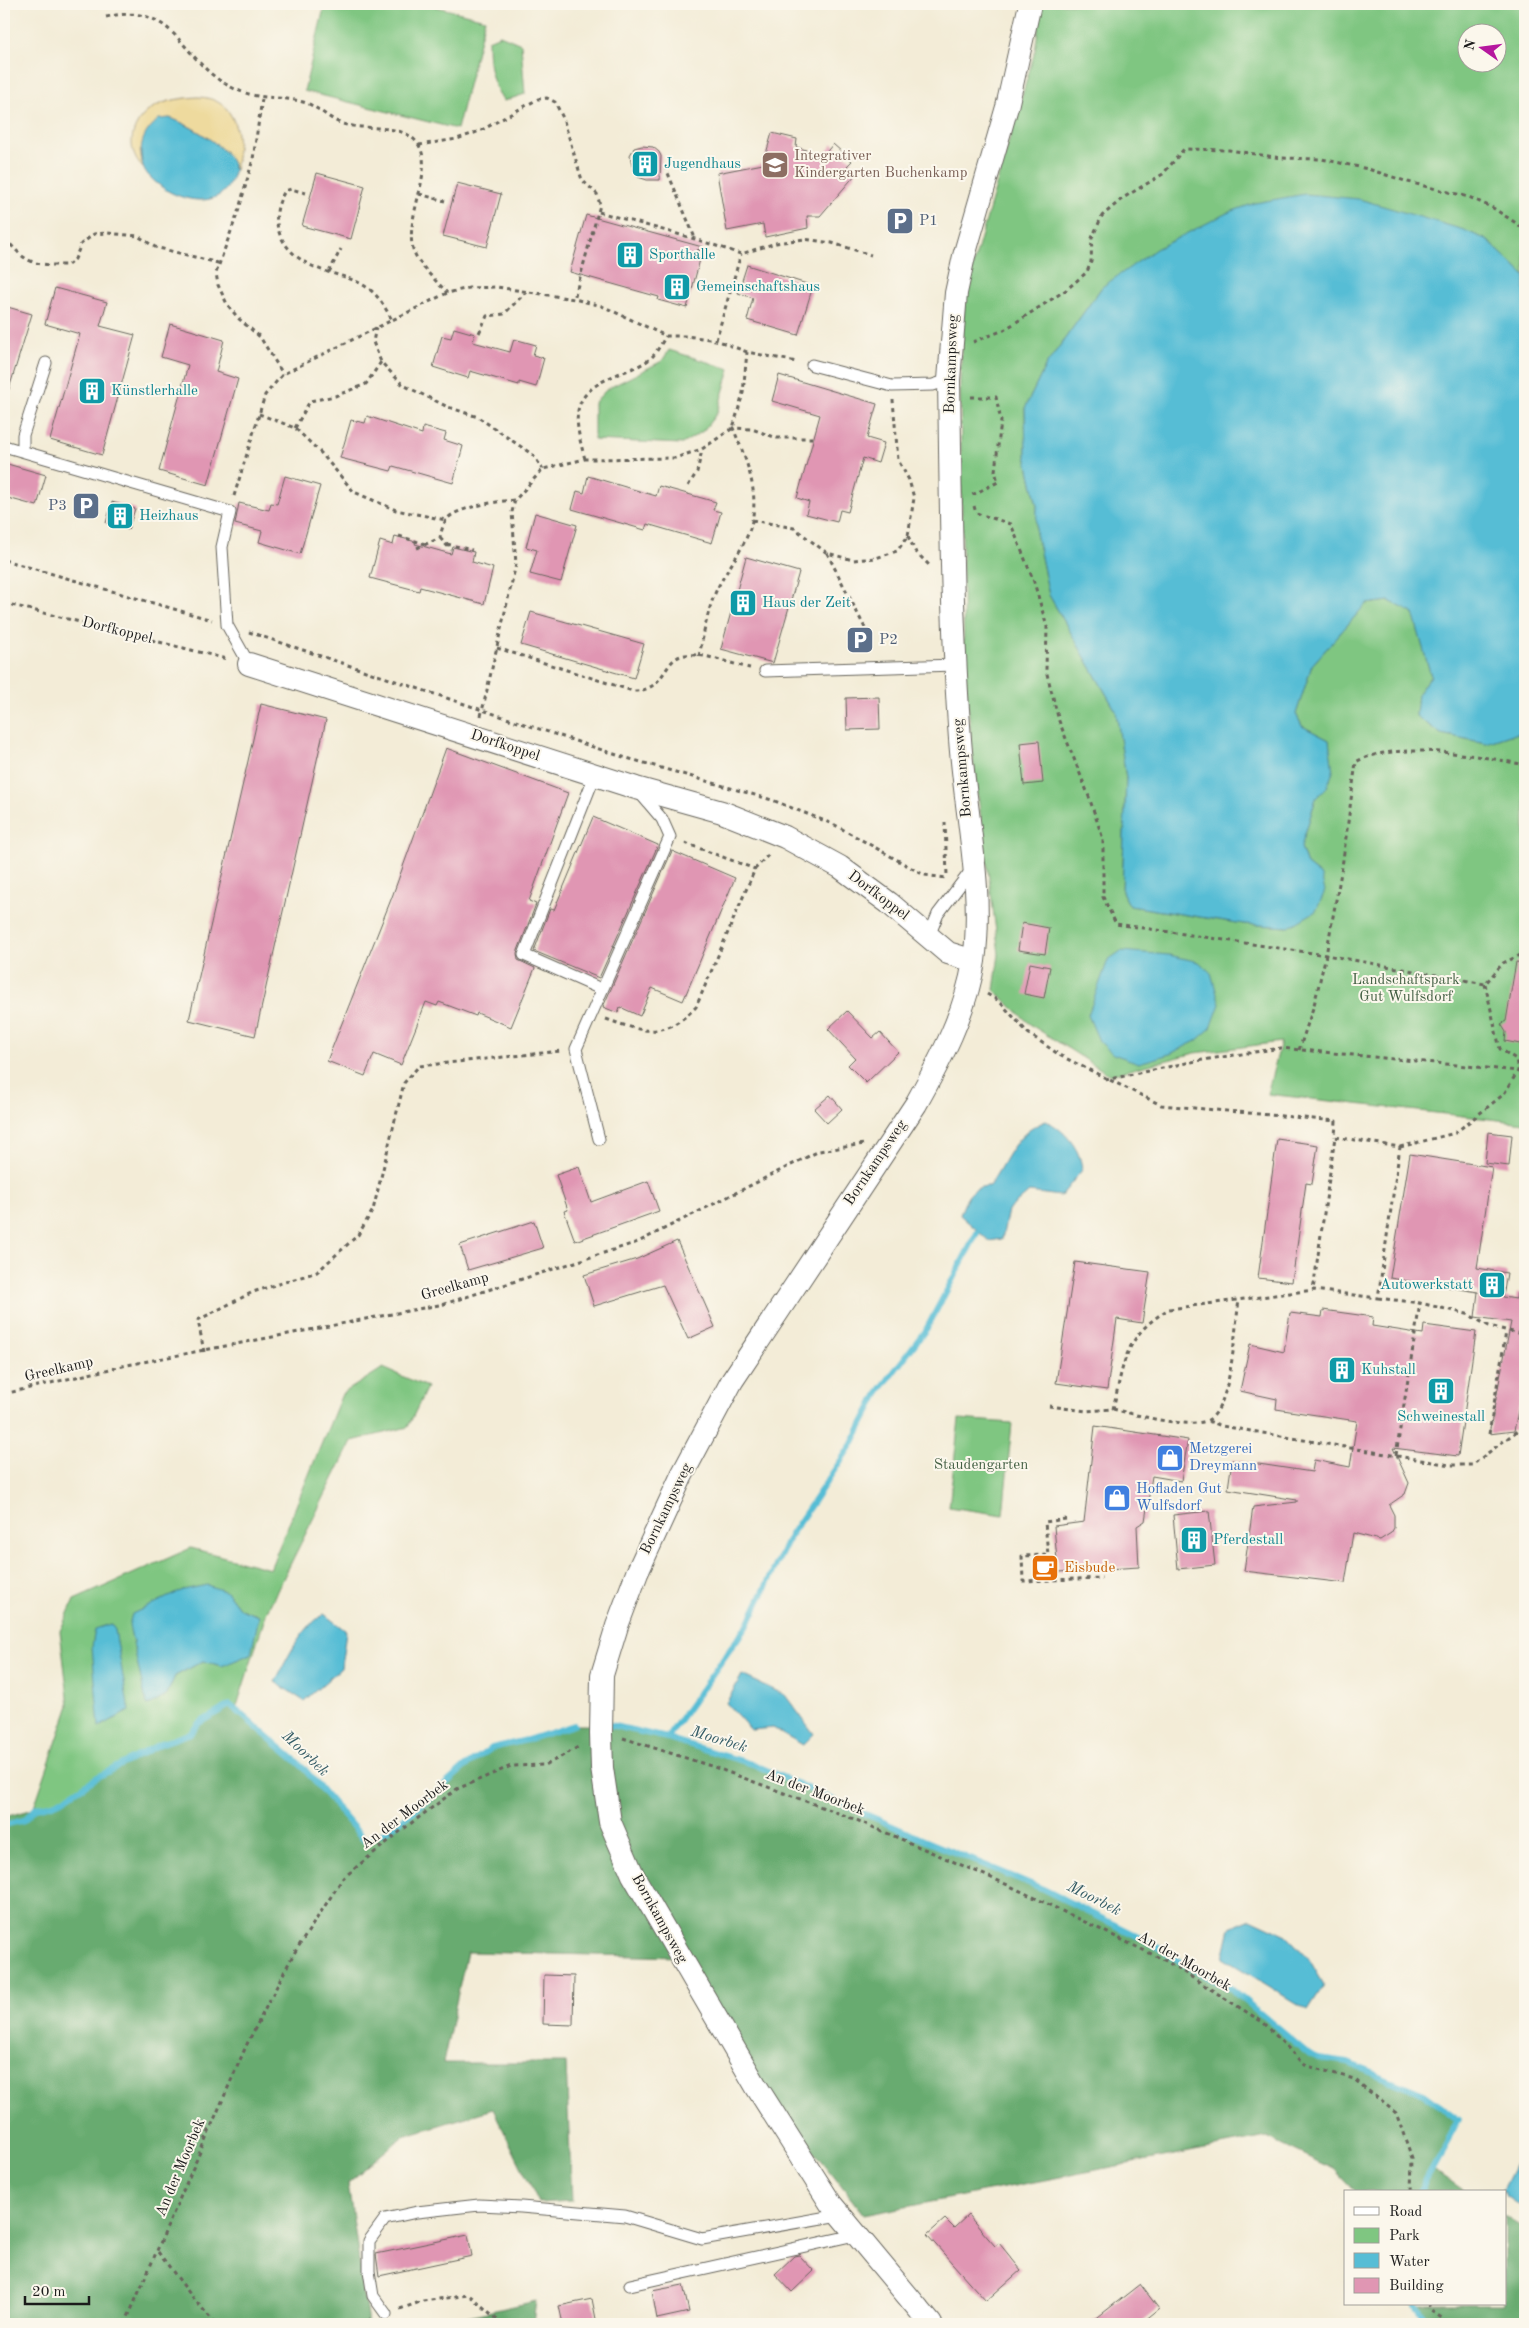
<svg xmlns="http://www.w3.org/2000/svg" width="1529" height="2328" font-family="'Old Standard TT',serif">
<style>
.green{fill:#7fc681;stroke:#4e714e;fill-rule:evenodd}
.forest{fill:#67ab6f;stroke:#426446}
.sand{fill:#eeda9e;stroke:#857b5d}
.water{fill:#57bdd5;stroke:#3a6c78}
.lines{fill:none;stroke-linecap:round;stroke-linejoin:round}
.stream{stroke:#57bdd5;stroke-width:6}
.building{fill:#e096b3}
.lane-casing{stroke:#67655d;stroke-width:13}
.street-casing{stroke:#67655d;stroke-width:24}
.path{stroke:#67655d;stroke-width:3;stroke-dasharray:4 4;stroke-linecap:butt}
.lane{stroke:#fff;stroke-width:11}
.street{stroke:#fff;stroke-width:22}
.labels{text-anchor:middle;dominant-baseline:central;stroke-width:4;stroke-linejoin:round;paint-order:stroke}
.education-label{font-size:15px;fill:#785e54;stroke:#fbf7ec;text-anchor:start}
.culture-label{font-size:15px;fill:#0d838f;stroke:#fbf7ec;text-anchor:start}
.service-label{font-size:15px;fill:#4e5e75;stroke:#fbf7ec;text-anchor:start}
.street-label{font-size:15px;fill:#1c1c1c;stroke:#fbf7ec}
.park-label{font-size:15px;fill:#446044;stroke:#fbf7ec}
.shop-label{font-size:15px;fill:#366cbe;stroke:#fbf7ec;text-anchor:start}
.food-label{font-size:15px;fill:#c56008;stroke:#fbf7ec;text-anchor:start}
.water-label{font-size:16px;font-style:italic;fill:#345c66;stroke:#fbf7ec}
</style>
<rect width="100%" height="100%" fill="#fbf7ec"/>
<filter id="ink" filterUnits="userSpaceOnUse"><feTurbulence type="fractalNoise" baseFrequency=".02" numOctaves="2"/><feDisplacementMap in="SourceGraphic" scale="10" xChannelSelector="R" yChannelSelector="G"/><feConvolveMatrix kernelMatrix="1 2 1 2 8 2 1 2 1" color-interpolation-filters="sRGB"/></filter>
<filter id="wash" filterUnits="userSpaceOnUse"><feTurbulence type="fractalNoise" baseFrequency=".0096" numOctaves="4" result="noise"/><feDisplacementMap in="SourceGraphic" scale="20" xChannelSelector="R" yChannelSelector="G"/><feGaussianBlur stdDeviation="1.12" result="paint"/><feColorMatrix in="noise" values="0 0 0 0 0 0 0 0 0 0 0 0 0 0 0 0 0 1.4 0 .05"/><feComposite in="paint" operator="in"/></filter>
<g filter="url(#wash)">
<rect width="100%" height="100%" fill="#f3ecd7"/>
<path class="green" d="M325,4H425L485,19L457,129L304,91Z
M1042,4H1525V276L1487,240L1464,230L1102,287L1046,365L1025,408L1026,455L1037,506L1036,533L1049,595L1116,711L1126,778L1122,892L1130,906L1244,924L1288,927L1321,876L1307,865L1301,847L1316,798L1327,787L1329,740L1302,726L1296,714L1312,665L1366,604L1389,601L1413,612L1431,676L1418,693L1416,716L1441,734L1486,743L1510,735L1525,733V1123L1267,1094L1281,1042L1195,1053L1110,1075L1031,1025L994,990L999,954L973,758L964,662L960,381L965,293L1035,51ZM1466,32H1496V62H1466Z
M500,35L521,44L525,94L504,101C490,82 488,63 488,40Z
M669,350L730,369L717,413L703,431L682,444L594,440V403L607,389L662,361Z
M383,1368L427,1387L408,1427L352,1441L267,1611L236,1709L232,1706L199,1723L191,1733L160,1744L96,1778L64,1799L33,1810L69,1705L60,1631L74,1600L191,1548L270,1569L342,1394ZM183,1590L227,1592L240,1609L259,1615L223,1666L203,1661L175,1676L166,1696V1600Z
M959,1419L1012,1423L1003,1515L949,1507Z"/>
<path class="forest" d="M230,1705L301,1765L364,1840L385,1832L417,1810L466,1766L492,1748L527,1740L574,1725H610L667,1738L755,1765L924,1840L1043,1889L1099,1916L1155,1945L1192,1969L1230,1988L1311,2056L1319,2059L1348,2063L1424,2094L1459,2120L1432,2168L1466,2192H1356L1334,2169L1267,2137L864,2215L738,2056L679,1957L467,1952L443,2063H566L572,2201L539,2203L493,2109L403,2136L348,2183L368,2324H4V1817L53,1804L128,1760L160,1744L191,1733L199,1723Z
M1505,2217L1525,2229V2324H1430L1416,2304H1505Z
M536,2301L533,2324H433Z"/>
<path class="sand" d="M198,97C238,98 242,139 235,170C228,147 192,125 169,118L140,150L143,168C121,146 134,113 163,103C174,99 186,98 198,97Z"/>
<path class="water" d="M170,118C188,124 231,148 234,168C235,173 232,178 230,182C219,209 182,201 163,188C154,181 144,174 142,162C139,142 144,132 159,119Z
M1305,194L1359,199L1464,230L1487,240L1525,276V733L1510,735L1486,743L1441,734L1416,716L1418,693L1431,676L1413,613L1389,601L1366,604L1312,665L1296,714L1302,726L1329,740L1333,772L1327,787L1316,798L1301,847L1307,865L1321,876L1325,891L1316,911L1289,927L1244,924L1130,906L1122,892L1126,778L1116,711L1049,595L1036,533L1037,506L1026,455L1025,408L1046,365L1102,287L1156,249L1227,213L1255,203Z
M1121,951L1169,955L1199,962L1211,973L1220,1004L1211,1028L1196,1041L1170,1054L1139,1063L1113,1054L1099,1041L1088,1015L1108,960Z
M1046,1121C1064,1129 1081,1149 1082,1170L1061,1196L1029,1192L1008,1210L1002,1239L989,1241L960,1215C966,1198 970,1187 989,1186C1008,1159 1013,1134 1046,1121Z
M207,1585L227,1592L240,1609L259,1616L251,1654L222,1666L203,1661L175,1676L166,1696L147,1706L129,1625L132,1614L183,1590Z
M324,1614L346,1631L341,1668L304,1701L275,1682C288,1657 300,1629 324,1614Z
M111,1624L115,1630L129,1711L99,1727L92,1647L95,1629Z
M742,1675L785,1695L814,1734L803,1745L773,1728L751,1730L726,1703Z
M1251,1919L1287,1936L1309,1959L1324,1985L1308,2010L1223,1958L1230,1928Z
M1519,2156L1525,2160V2209L1505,2195V2192H1501Z"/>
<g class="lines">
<path class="stream" d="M610,1725L667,1738L755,1765L924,1840L1043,1889L1155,1945L1192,1969L1230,1988L1311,2056L1319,2059L1348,2063L1424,2094L1459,2120L1419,2192
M667,1738L748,1624L790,1536L852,1444L880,1390L927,1328L977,1233
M4,1825L24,1820L36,1808L53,1804L64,1799L96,1778L160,1744L191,1733L199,1723L230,1705L301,1765L364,1840L385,1832L417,1809L466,1766L492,1748L527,1740L574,1725
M1416,2304L1430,2324"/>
</g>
<g id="blocks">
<path class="building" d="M772,133L797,139L796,147L824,155L833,144L852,161L847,166L856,174L820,216H807L808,228L765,237L763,224L727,231L717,173L763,164Z
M642,146L653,147L659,152L661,156L660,180H647L638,177L632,166L630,155L634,148Z
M317,173L365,186L351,239L302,226Z
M457,183L501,194L487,247L443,236Z
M586,215L706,248L697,250L702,252L687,308L658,300L659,297L570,272Z
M747,265L813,286L798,335L747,320L753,298L738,293Z
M55,288L107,302L100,326L135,335L102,455L50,440L80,334L45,324Z
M4,306L32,314L8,392H4Z
M170,324L224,340L216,372L238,379L208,485L159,471L188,365L161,357Z
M454,328L475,334L473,342L510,352L514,339L536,345L533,355L544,358L536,387L519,382V385L470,371L468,378L433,367L442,336L451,338Z
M779,375L877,404L867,438L884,443L878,463L863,458L848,512L840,510L837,522L806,514L809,502L797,498L820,415L772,401Z
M367,416L422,434L423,427L446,433L444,440L463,446L453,483L393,466L391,471L340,458L351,420L365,423Z
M4,463L46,475L37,506L4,497Z
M285,476L320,486L300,554L259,542L262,531L235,524L239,503L269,510L271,503L277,504Z
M588,476L656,496L659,486L716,502L713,510L721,512L712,543L647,524L645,530L572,509L577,491L584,493Z
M112,502L135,509L128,530L106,523Z
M535,513L577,525L561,582L530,574L537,550L526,547Z
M395,536L416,542L415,544L451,554L453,547L474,552L472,562L493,568L484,604L420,587L419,591L370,578L380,541L393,545Z
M746,557L799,572L773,663L721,649Z
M531,612L644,644L634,678L521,645Z
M879,697L880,729L847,730L846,698Z
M261,704L326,720L255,1036L189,1020Z
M1039,741L1043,783L1024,785L1020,743Z
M446,748L568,793L529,901L536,904L517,953L518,960L535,968L511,1027L477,1013L476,1016L439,1002L437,1006L426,1002L401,1065L374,1054L365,1076L327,1061L392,897Z
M593,817L658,845L599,978L534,951L550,909L554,910Z
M672,851L735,878L683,1001L652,988L640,1016L620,1007L618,1013L603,1007Z
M1022,923L1049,928L1045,954L1018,950Z
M1516,962L1525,963V1045L1505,1041L1506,1032L1501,1024L1506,1021Z
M1030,963L1050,967L1044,998L1024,994Z
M847,1011L873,1038L880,1032L898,1052L866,1083L848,1065L855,1058L828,1029Z
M830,1095L842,1109L827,1123L814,1109Z
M1488,1132L1512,1135L1509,1166L1485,1163Z
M1277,1139L1318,1145L1312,1184L1306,1183L1292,1282L1258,1278Z
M1410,1154L1492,1167L1477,1268L1507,1273L1503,1297L1516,1299L1517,1293L1525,1294V1376L1514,1431L1489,1434L1511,1322L1475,1317L1478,1292L1390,1278Z
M579,1167L591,1202L648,1181L659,1211L575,1241L564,1211L568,1210L556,1175Z
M534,1221L543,1248L468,1270L460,1245Z
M677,1241L715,1327L688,1339L663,1285L594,1306L584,1275L637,1259Z
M1075,1262L1150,1272L1142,1323L1117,1319L1107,1390L1056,1383Z
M1323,1310L1373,1317L1372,1326L1423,1334L1424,1325L1476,1332L1458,1456L1393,1448L1409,1483L1405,1494L1389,1505L1394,1515V1528L1391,1533L1380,1540L1353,1533L1345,1583L1244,1571L1253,1507L1297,1502V1500L1228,1489L1232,1460L1312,1472L1314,1460L1350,1467L1357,1421L1276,1409L1277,1399L1240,1391L1250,1344L1284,1352L1290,1313L1322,1317Z
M1095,1426L1188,1440L1181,1481L1152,1476L1145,1521L1137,1526L1139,1567L1058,1572L1054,1526L1084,1522Z
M1209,1511L1215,1565L1178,1569L1173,1515Z
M544,1975L574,1976L573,2025L543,2024Z
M968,2215L995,2246L999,2243L1021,2270L986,2301L927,2235L945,2219L954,2228Z
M468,2235L472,2256L379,2276L376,2254Z
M799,2255L814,2271L792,2292L775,2274L794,2256Z
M1140,2284L1159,2309L1140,2324H1089Z
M683,2285L689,2312L657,2319L652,2291Z
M592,2299L597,2324H563L559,2306Z"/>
</g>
</g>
<g filter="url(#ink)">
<use href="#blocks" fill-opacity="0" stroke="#67655d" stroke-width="1"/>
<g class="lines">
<g class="lane-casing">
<path id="lane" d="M812,365L892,386L933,385L949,380
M4,446L230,512L222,547L227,625L249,664
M23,451V435L46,363
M765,671L955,665
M595,775L524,955L601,989
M929,936L938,914L973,868
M599,1139L576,1049L670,837L662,819L639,792
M630,2285L855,2235
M386,2314L373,2296L369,2271V2241L385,2219L417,2212L479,2205L521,2207L625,2216L702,2239L839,2215"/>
</g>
<g class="street-casing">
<path id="street" d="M249,664L636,788L722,812L785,837L840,867L889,903L948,953L974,961
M931,2324L831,2204L756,2086L633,1875L610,1822L602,1768L601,1734L602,1675L617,1626L637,1573L682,1475L732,1381L916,1104C941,1059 966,1012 974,961C984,888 965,812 960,739C951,619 951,500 949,380L956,293L964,256L1007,107L1030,4"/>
</g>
<path class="path" d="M106,17C178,0 180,63 233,88C259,101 277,95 303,102C318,106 328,119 343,124C364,131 403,122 418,144C436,170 402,222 414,252C420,267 437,281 447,293
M262,99L253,159L239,209L216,273L218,285L227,304L238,318L260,337L283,374
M419,145L457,139L480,131L538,99L547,98L555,102L563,118L582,180L597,194L600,205L574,299
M665,166L695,238
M306,193L291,189L285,191C266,221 281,251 312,266C331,275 352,276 369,289C379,296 386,309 392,320
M419,194L445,201
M599,212L695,239L741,254L776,243L804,239L832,243L871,255
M4,240C13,245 17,253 25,258C36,266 55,265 68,265L75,259L81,244L94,234L107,233L138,236L155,247L218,263
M329,272L341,249
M376,327L373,342L381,362L403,385L448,407L478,417L533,455L543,469
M479,333L487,316L504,314L526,292
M716,340L741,254
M973,342L1004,330L1066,290L1087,272L1091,262L1092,238L1102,216L1123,198L1163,174L1184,149L1229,150L1281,158L1322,159L1368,169L1408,182L1469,197L1493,208L1525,229
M971,397H996L1001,421L995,471L998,482L972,495
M259,414L295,428L321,453L354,492L396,510L446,520
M295,428L310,401L335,396L366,384L381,362
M585,459C571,410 572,392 623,372C632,369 647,363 653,356C658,350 662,342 666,336
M688,486L697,472L702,450
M234,496L265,395L283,374L447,293L469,288L497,287L574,299L602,306L666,336H687L716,340L747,352L797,362
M974,506L976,513L1011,524L1034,582L1047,627L1046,670L1059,721L1088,794L1103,839V897L1116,924L1326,955L1485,984L1503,963L1525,953
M752,520L794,528L827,553L853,560L876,558L897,551L908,536L914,498L909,480L898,460L893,400
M399,536L425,544
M908,536L915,551L931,567
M440,538L451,550
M447,544L472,550
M417,548L440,538C441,532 443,524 447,519C457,507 499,501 515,500
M827,553L867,632
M4,560L212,620
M4,603L227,659
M249,632L620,756L772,800L835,825L924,875L946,878
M497,648L633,691C667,691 662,658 685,655C706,653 730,664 750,668
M699,656C704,634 707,610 717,589C728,567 747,545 752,521C759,488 745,457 733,428L752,429L777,438H814
M481,716L516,564L512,512L515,500L543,469L585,459L675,458L702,449L733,428L743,393L747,352
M945,822L947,876
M685,843L755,869
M987,994L999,1001L1028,1033L1061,1056L1161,1105L1336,1121L1335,1137
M606,1019C645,1033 664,1039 696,1007L755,869L770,853
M1299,1050L1314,1005L1326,955L1342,867L1356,762C1395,740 1482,756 1525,765
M1105,1080L1196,1061L1281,1048L1518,1071L1525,1068
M1400,1147L1455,1133L1504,1094L1518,1071L1516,1059L1500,1049L1485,984
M1378,1298L1420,1303L1467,1314L1489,1326L1525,1335
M204,1352L198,1320L253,1292L317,1272L358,1235L373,1210L404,1083L419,1066L561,1051
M4,1394L127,1365L444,1304L638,1242L819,1151L864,1144
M1049,1406L1086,1411L1113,1409C1124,1362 1124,1336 1169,1309L1313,1290L1378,1298L1400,1147L1335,1137L1313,1290
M1113,1409C1133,1414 1189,1430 1208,1420C1232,1408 1235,1326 1239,1300
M1208,1421L1222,1426L1450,1465H1472L1525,1425
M1489,1434L1506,1332
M1396,1455L1420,1303
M1066,1519L1045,1522L1048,1555L1022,1556L1023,1581L1102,1578
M623,1738L714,1767L854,1819L1008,1885L1166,1961L1264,2023L1304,2065L1354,2079L1396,2113L1412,2158L1411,2192
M158,2252L193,2298L216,2324
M1428,2304L1431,2311L1451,2324
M400,2309L423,2301L469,2295L503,2324
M125,2324L247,2044L293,1955L343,1878L402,1830L457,1789L511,1766L546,1765L580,1746
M354,2324L370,2319"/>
<use href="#lane" class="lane"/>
<use href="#street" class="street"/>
</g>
</g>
<defs>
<g id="building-square" transform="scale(1.4375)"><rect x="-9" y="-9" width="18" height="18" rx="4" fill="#0f9aa8" stroke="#fbf7ec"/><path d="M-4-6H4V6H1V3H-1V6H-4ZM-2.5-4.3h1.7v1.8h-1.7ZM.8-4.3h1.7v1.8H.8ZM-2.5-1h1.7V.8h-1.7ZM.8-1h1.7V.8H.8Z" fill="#fff"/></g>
<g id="school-square" transform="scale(1.4375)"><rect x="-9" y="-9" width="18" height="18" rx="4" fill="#8d6e63" stroke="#fbf7ec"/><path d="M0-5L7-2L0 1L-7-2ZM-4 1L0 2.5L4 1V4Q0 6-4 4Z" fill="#fff"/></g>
<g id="parking-square" transform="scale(1.4375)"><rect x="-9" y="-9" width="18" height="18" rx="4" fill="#5c6f8a" stroke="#fbf7ec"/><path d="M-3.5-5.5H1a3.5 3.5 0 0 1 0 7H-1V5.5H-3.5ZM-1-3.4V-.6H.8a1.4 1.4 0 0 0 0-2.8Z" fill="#fff"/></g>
<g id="shop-square" transform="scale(1.4375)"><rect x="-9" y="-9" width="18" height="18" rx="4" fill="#3f7fe0" stroke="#fbf7ec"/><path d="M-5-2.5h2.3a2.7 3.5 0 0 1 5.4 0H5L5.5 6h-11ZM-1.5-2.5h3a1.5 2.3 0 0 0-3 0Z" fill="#fff"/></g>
<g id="cafe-square" transform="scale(1.4375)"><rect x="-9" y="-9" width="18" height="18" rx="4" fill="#e8710a" stroke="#fbf7ec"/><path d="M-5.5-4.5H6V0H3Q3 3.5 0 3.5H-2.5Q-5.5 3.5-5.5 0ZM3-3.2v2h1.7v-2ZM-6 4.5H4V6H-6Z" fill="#fff"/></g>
</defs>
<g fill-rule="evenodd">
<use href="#building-square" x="645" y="164"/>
<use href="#school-square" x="775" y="165"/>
<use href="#parking-square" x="900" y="221"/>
<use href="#building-square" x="630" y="255"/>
<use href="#building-square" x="677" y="287"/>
<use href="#building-square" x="92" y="391"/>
<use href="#parking-square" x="86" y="506"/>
<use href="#building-square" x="120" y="516"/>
<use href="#building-square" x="743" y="603"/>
<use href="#parking-square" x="860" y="640"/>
<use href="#building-square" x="1492" y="1285"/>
<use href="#building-square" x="1342" y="1370"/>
<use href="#building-square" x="1441" y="1391"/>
<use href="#shop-square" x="1170" y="1458"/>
<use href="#shop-square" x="1117" y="1498"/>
<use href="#building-square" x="1194" y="1540"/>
<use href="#cafe-square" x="1045" y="1568"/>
</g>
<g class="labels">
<g class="education-label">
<text x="794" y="156">Integrativer<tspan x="794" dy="17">Kindergarten Buchenkamp</tspan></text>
</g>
<g class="culture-label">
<text x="664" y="164">Jugendhaus</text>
<text x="649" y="255">Sporthalle</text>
<text x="696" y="287">Gemeinschaftshaus</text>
<text x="111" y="391">Künstlerhalle</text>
<text x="139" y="516">Heizhaus</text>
<text x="762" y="603">Haus der Zeit</text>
<text x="1473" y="1285" text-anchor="end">Autowerkstatt</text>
<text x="1361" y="1370">Kuhstall</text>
<text x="1441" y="1417" text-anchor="middle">Schweinestall</text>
<text x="1213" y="1540">Pferdestall</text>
</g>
<g class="service-label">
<text x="919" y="221">P1</text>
<text x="67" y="506" text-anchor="end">P3</text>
<text x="879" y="640">P2</text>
</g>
<g class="street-label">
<text transform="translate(952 364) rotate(-88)">Bornkampsweg</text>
<text transform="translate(117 631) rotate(14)">Dorfkoppel</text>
<text transform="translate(505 746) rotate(18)">Dorfkoppel</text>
<text transform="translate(963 768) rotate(-95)">Bornkampsweg</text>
<text transform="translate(878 896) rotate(37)">Dorfkoppel</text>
<text transform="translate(876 1163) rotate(-56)">Bornkampsweg</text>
<text transform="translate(455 1287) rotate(-16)">Greelkamp</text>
<text transform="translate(59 1370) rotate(-13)">Greelkamp</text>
<text transform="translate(667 1509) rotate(-64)">Bornkampsweg</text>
<text transform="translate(815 1793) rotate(21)">An der Moorbek</text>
<text transform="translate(405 1815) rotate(-37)">An der Moorbek</text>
<text transform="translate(659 1919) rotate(61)">Bornkampsweg</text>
<text transform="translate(1184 1962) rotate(30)">An der Moorbek</text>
<text transform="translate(181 2168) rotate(-67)">An der Moorbek</text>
</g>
<g class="park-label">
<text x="1406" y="980">Landschaftspark<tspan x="1406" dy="17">Gut Wulfsdorf</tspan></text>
<text x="981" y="1465">Staudengarten</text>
</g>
<g class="shop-label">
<text x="1189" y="1449">Metzgerei<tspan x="1189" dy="17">Dreymann</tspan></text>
<text x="1136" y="1489">Hofladen Gut<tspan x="1136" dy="17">Wulfsdorf</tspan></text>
</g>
<g class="food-label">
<text x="1064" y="1568">Eisbude</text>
</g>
<g class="water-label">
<text transform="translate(719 1740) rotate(17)">Moorbek</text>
<text transform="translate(305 1754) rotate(44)">Moorbek</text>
<text transform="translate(1094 1899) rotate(27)">Moorbek</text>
</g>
</g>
<rect width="1529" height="2328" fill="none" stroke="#fbf7ec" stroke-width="20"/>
<rect x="1344" y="2190" width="162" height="115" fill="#fbf7ec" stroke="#a29f99"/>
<rect x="1354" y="2207" width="25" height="8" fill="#ffffff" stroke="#a29f99"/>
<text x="1389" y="2216" font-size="15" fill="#1c1c1c">Road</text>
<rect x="1354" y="2228" width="25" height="15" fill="#7fc681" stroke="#a29f99"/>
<text x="1389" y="2240" font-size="15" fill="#1c1c1c">Park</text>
<rect x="1354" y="2253" width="25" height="15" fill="#57bdd5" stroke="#a29f99"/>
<text x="1389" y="2266" font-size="15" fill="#1c1c1c">Water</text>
<rect x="1354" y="2278" width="25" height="15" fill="#e096b3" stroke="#a29f99"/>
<text x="1389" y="2290" font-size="15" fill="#1c1c1c">Building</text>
<g transform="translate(1482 48) rotate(284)"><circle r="24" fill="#fbf7ec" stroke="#a29f99"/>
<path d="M0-4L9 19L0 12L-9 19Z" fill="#b5179e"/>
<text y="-8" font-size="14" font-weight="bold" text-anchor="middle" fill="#1c1c1c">N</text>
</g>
<path d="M25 2296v8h64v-8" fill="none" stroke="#1c1c1c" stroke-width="2.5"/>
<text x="32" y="2296" font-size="15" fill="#1c1c1c" stroke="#fbf7ec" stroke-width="4" paint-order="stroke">20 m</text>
</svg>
